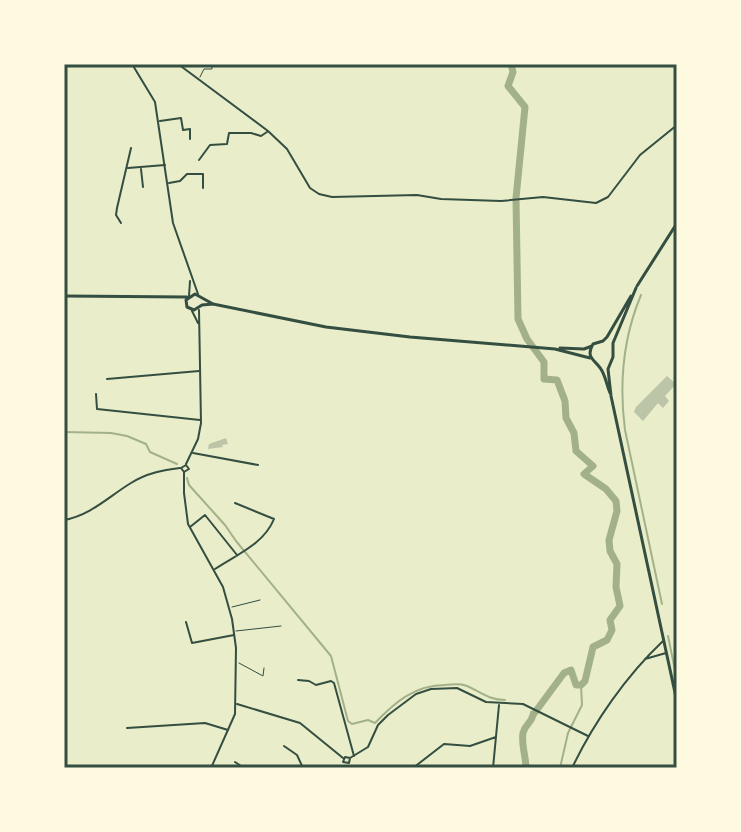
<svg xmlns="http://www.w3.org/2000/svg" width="741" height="832" font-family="Montserrat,sans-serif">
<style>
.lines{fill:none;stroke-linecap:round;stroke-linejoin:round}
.stream{stroke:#a3b18a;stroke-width:2}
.river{stroke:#a3b18a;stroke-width:7}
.building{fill:#bcc5a7}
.service{stroke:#344e41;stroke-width:1}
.minor{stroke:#344e41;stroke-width:2}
.tertiary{stroke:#344e41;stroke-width:2}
.primary{stroke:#344e41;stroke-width:3}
.neatline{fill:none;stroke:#344e41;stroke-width:3}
</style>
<rect width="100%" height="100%" fill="#e9edc9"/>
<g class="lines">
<path class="stream" d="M641,295C623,338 619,384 625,430L662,604
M64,432L111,433L127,436L146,444L150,452L177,464
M187,478L189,485L225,525L236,541L331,656L348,721L352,724L368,720L375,723C395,702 415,685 445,685C451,685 458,683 464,685C479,690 487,700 505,700
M668,636L677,680
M531,712L533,715
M560,768L568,733L582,705L581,685"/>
<path class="river" d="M511,64L513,72L508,86L525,107L516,198L518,319L527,339L544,362V379L557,380L565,401L566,418L574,433L576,451L593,466L584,474L606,489L616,501L617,511L609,540L610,551L617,564L616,587L620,606L610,620L612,630L607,640L593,647L585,681L581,685H576L571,670L564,673L533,715C531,724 525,724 523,733C521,744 526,757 526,768"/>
</g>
<path class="building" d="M667,376L676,384L665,396L669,401L663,408L658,403L643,421L634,412L636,407Z
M226,438L228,444L222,445L223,447L208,449L209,444Z"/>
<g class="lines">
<path class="service" d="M200,77L204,69H212V64
M232,607L260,600
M236,631L281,626
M239,663L263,676L264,668"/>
<path class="minor" d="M178,64L268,131L287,149L310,188L319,194L332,197L417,195L441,199L501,201L543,197L596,203L608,197L640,155L677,125
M160,121L181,118L183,130L190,129V139
M199,160L210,145L227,144L229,133H251L261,136L267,132
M128,168L165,165
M141,169L143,187
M169,183L180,181L187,174H203V188
M121,223L116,215L117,208L131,148
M107,379L199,371
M96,394L97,409L200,420
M193,453L258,465
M64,520C91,515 108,497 131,483C147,473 163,470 180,468
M190,527L205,515L237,555
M215,569C236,555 264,544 274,519L235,503
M186,622L192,643L234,635
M645,659L666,653
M298,680L309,681L316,685L331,681L334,683L354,756
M237,704L300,723L343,758
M127,728L205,723L228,730
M284,746L297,755L303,768
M345,757L350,758L349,763L343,762Z
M350,758L368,747L378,725L388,715L416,694L431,689L457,688L486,702L523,704L588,736
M235,762L244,768
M413,768L444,744L470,746L496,737
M493,768L499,705
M572,768C594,722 626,676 663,641"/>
<path class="tertiary" d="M132,64L155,102L173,223L198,294
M189,296L190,281
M192,311L198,323
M186,464L198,439L201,423L199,310
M184,472L181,468L186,465L189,469L184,472V493L188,524L223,587L232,619L236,648L235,714L211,768"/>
<path class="primary" d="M637,286L677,223
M636,288L613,343V357L608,369L611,396L677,702
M64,296L187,297
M213,304L202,305L194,310L187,307L186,300L195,294L213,304L326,327L410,337L555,349L590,358
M560,348L584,349L592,346
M610,393C607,386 606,379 603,373C598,360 584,360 593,344L603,341L607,337L631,296"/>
</g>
<rect width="741" height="832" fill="none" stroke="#fefae0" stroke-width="132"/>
<rect x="66" y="66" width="609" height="700" class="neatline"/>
</svg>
